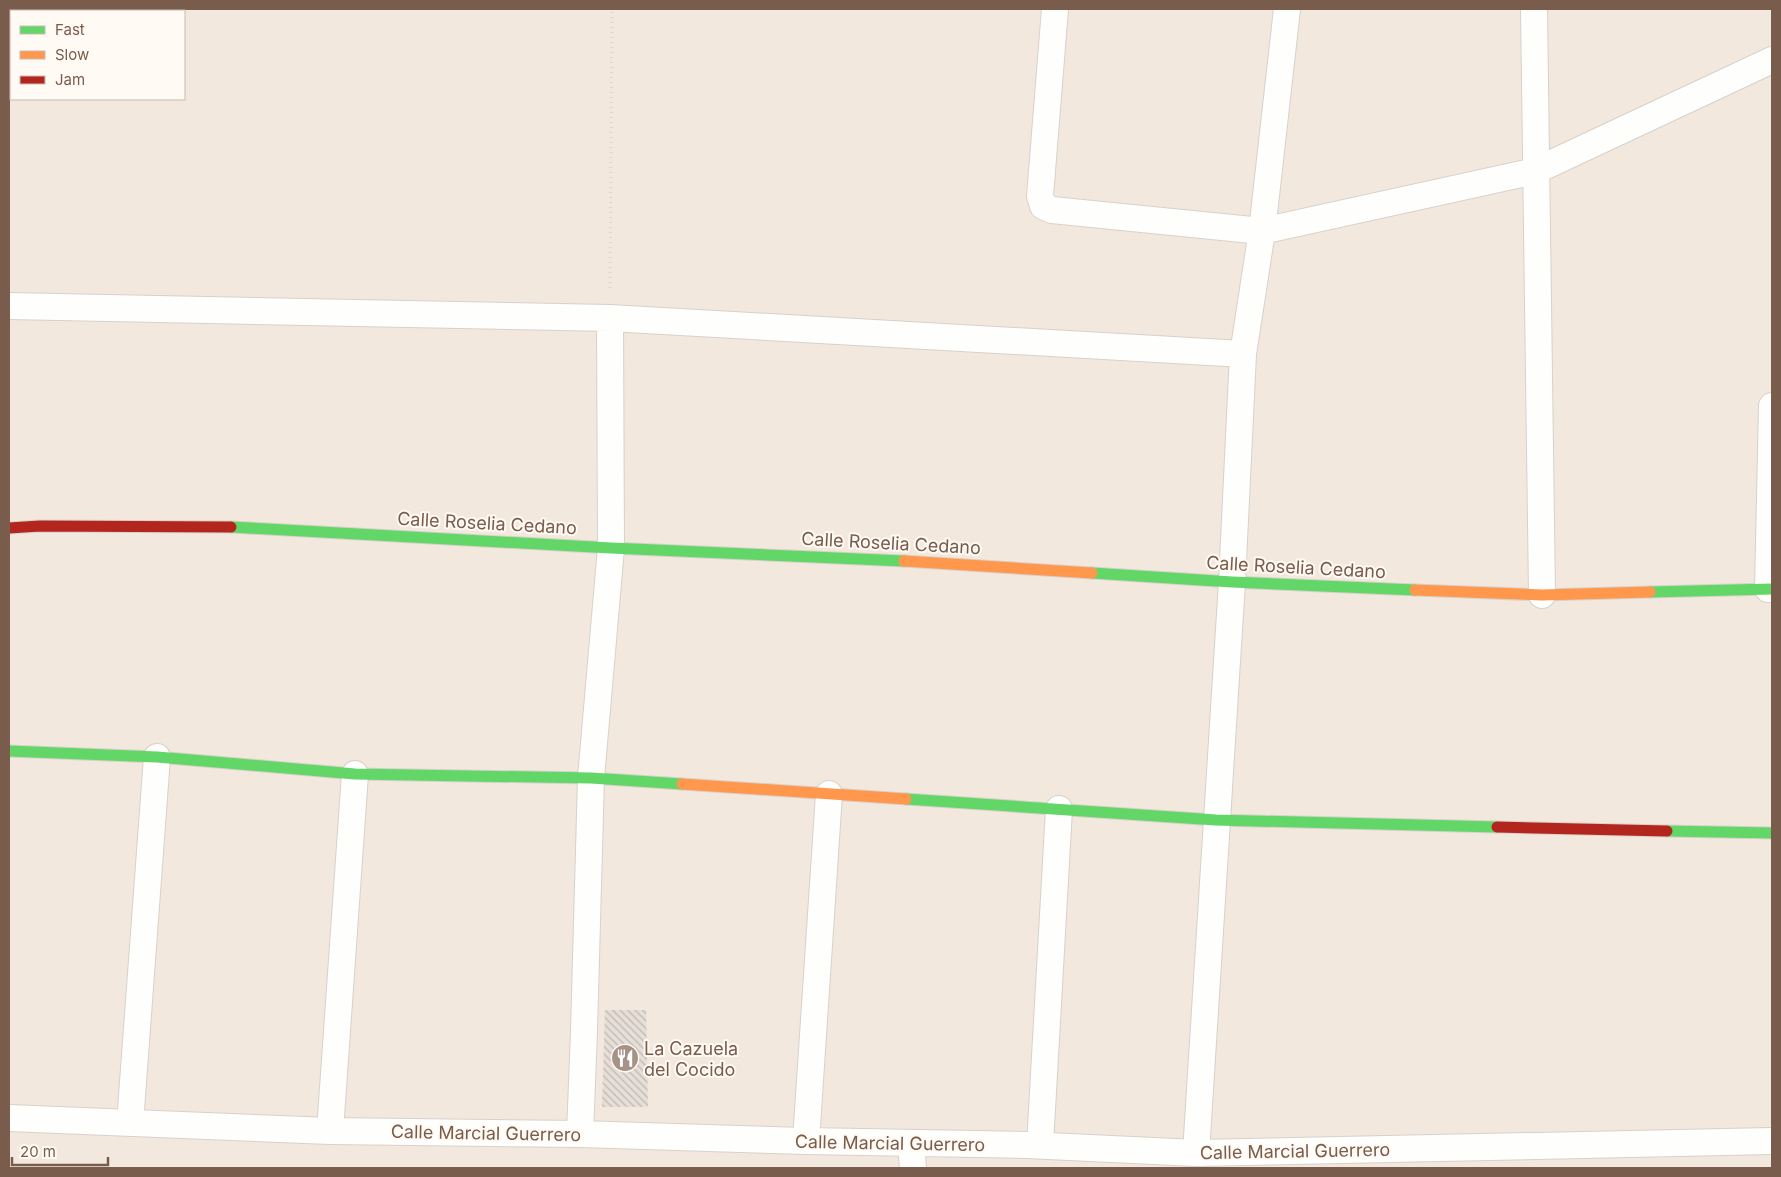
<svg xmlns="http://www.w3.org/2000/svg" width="1781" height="1177" font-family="Inter,sans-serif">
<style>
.residential{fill:#f2e8de;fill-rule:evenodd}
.building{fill:url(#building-back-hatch)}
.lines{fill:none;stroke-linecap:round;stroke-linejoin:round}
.street-casing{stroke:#d7d1cb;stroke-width:28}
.fast-casing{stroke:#d9d2cb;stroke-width:13}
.slow-casing{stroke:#d9d2cb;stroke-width:13}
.jam-casing{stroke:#d9d2cb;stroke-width:13}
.path{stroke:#dcd5d0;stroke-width:3;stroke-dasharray:1 4;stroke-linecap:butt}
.street{stroke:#fefefd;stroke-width:26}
.fast{stroke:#63d668;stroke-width:11}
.slow{stroke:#ff974d;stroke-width:11}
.jam{stroke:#b3261e;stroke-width:11}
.labels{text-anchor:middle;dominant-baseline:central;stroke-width:4;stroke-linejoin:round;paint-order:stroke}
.street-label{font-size:18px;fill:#7a5c4d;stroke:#fffaf3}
.poi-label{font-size:18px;fill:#7a5c4d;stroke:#fffaf3;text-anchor:start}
</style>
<defs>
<pattern id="building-back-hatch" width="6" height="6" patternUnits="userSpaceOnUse" patternTransform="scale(1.25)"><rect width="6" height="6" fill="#e6ded7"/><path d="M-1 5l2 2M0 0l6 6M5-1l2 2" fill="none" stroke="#bfb7b1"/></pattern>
</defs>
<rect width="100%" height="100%" fill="#f9f5f0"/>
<path class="residential" d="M9,9H1772V1168H9ZM11,11H184V99H11Z"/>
<path class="building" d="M605,1010H646L648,1107H602Z"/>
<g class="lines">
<g class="street-casing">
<path id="street" d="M1055,9L1040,196L1043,206L1052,210L1262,231L1535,171L1772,60
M1534,9L1542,595
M9,306L610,318L1243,354
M1768,589L1772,406
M9,1118L330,1131L580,1134L806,1141L1027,1145L1196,1153L1772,1141
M130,1123L157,757
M330,1131L355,774
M580,1134L584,1031L591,778L611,548L610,318
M806,1141L829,794
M911,1143L913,1168
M1040,1145L1059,809
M1196,1153L1232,582L1243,354L1262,231L1287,9"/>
</g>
<g class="fast-casing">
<path id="fast" d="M231,527L611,548L904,561
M1092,573L1232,582L1415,590
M1650,592L1772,589
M9,751L157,757L355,774L591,778L682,784
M906,799L1216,820L1497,827
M1667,831L1772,833"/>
</g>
<g class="slow-casing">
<path id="slow" d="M904,561L1092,573
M1415,590L1542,595L1650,592
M682,784L906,799"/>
</g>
<g class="jam-casing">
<path id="jam" d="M9,528L40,526L231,527
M1497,827L1667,831"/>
</g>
<path class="path" d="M610,288L612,9"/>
<use href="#street" class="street"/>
<use href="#fast" class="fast"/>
<use href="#slow" class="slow"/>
<use href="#jam" class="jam"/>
</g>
<defs>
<g id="restaurant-disc" transform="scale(1.4375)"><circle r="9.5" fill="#a69286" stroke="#fffaf3"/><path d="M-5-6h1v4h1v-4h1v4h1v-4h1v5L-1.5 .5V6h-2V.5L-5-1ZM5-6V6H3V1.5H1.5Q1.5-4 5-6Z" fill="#fff"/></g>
</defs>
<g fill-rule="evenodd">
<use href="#restaurant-disc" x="625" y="1058"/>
</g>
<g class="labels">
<g class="street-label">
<text transform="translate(487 523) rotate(3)">Calle Roselia Cedano</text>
<text transform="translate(891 543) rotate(3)">Calle Roselia Cedano</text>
<text transform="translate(1296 567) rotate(3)">Calle Roselia Cedano</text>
<text transform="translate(486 1133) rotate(1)">Calle Marcial Guerrero</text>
<text transform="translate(890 1143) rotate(1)">Calle Marcial Guerrero</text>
<text transform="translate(1295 1151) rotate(-1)">Calle Marcial Guerrero</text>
</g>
<g class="poi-label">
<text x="644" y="1048">La Cazuela<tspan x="644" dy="21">del Cocido</tspan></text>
</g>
</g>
<rect width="1781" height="1177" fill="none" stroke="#7a5c4d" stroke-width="20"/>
<rect x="10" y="10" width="175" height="90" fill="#fffaf3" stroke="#cabbb1"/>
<rect x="20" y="26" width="25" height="8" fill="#63d668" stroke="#cabbb1"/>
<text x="55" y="35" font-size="15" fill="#7a5c4d">Fast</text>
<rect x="20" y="51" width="25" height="8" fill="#ff974d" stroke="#cabbb1"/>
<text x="55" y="60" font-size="15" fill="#7a5c4d">Slow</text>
<rect x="20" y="76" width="25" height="8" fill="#b3261e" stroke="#cabbb1"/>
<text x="55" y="85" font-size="15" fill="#7a5c4d">Jam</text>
<path d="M12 1157v8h96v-8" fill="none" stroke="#7a5c4d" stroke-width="2.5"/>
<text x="20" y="1157" font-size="15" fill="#7a5c4d" stroke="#fffaf3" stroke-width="4" paint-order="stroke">20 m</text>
</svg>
